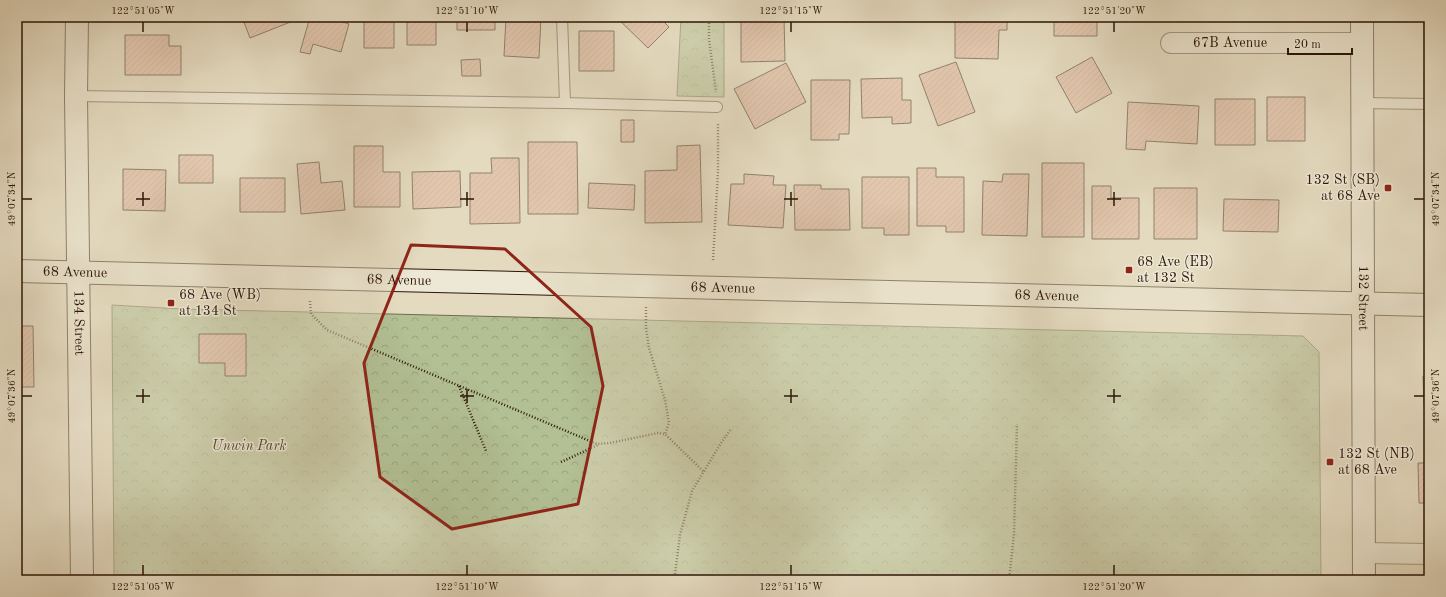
<svg xmlns="http://www.w3.org/2000/svg" width="1446" height="597" font-family="'Old Standard TT',serif">
<style>
.park{fill:url(#park-crowns);stroke:#6f6b4d}
.building{fill:url(#building-hatch);stroke:#2c1606}
.lines{fill:none;stroke-linecap:round;stroke-linejoin:round}
.lane-casing{stroke:#5a4734;stroke-width:12}
.street-casing{stroke:#5a4734;stroke-width:22}
.secondary-casing{stroke:#2c1606;stroke-width:24}
.path{stroke:#2c1606;stroke-width:2.5;stroke-dasharray:1 2;stroke-linecap:butt}
.lane{stroke:#ede7d5;stroke-width:10}
.street{stroke:#ede7d5;stroke-width:20}
.secondary{stroke:#ede7d5;stroke-width:22}
.marked{fill:none;stroke:#8f2418;stroke-width:3;stroke-linejoin:round}
.ticks{fill:none;stroke:#2c1606;stroke-width:1.5}
.poi-dot{fill:#8f2418;stroke:#ede7d5;stroke-width:1.5}
.labels{text-anchor:middle;dominant-baseline:central;stroke-width:3;stroke-linejoin:round;paint-order:stroke}
.street-label{font-size:14px;fill:#2c1606;stroke:#ede7d5}
.poi-label{font-size:14px;fill:#2c1606;stroke:#ede7d5;text-anchor:start}
.park-label{font-size:14px;font-style:italic;fill:#544931;stroke:#ede7d5}
.neatline{fill:none;stroke:#2c1606;stroke-width:1.5}
.ticks-label{font-size:10px;text-anchor:middle;fill:#2c1606}
</style>
<defs>
<pattern id="park-crowns" width="20" height="18" patternUnits="userSpaceOnUse"><rect width="20" height="18" fill="#b2c094"/><path d="M2 6a3 3 0 1 1 6 0M12 15a3 3 0 1 1 6 0" fill="none" stroke="#99a47e"/></pattern>
<pattern id="building-hatch" width="6" height="6" patternUnits="userSpaceOnUse"><rect width="6" height="6" fill="#e1af9a"/><path d="M-1 1l2-2M0 6l6-6M5 7l2-2" fill="none" stroke="#c19683"/></pattern>
</defs>
<rect width="100%" height="100%" fill="#e4dabf"/>
<filter id="stains"><feTurbulence type="fractalNoise" baseFrequency=".005" numOctaves="4"/><feColorMatrix values="0 0 0 0 .2 0 0 0 0 .09 0 0 0 0 .02 0 0 0 .5 -.17"/></filter>
<radialGradient id="worn" r=".72"><stop offset=".6" stop-color="#630" stop-opacity="0"/><stop offset="1" stop-color="#630" stop-opacity=".3"/></radialGradient>
<path class="park" d="M681,17H724V97L677,96Z
M112,305L182,309L1303,336L1319,352L1321,580H1178L1043,577V580H114Z"/>
<path class="building" d="M127,17H172V19H127Z
M242,17H292L293,21L250,38Z
M310,17H326L349,24L341,52L313,44L310,54L300,52Z
M364,17H394V48H364Z
M407,17H436V45H407Z
M457,17H495V30H457Z
M506,17H541L539,58L504,56Z
M616,17H659L669,27L648,48Z
M741,17H784L785,61L741,62Z
M955,17H1007V30H999L998,59L955,58Z
M1054,17H1097V36H1054Z
M1424,17H1429V85H1425Z
M579,31H614V71H579Z
M125,35H169V46H181V75H125Z
M17,49H18L17,104Z
M1092,57L1112,93L1076,113L1056,77Z
M480,59L481,76H462L461,60Z
M956,62L975,112L938,126L919,75Z
M786,63L806,102L755,129L734,89Z
M902,78V100H911V123L892,124V117L862,118L861,79Z
M811,80H850L849,134H839V140H811Z
M1267,97H1305V141H1267Z
M1215,99H1255V145H1215Z
M1128,102L1199,106L1197,144L1146,141L1145,150L1126,149Z
M1427,116H1429V182H1427Z
M621,120H634V142H621Z
M528,142H577L578,214H528Z
M700,145L702,222L645,223V171L677,170V146Z
M354,146H383V172H400V207H354Z
M179,155H213V183H179Z
M491,158H519L520,223L470,224V173H492Z
M319,162L321,183L342,181L345,210L301,214L297,164Z
M1042,163H1084V237H1042Z
M917,168H936V177H964V232H946V226H917Z
M123,169L166,170L165,211L123,210Z
M460,171L461,207L413,209L412,172Z
M744,174L774,176L773,185H786L783,228L728,225L731,184H744Z
M1003,174H1029L1027,236L982,235L983,181L1002,182Z
M862,177H909V235H884V228H862Z
M240,178H285V212H240Z
M589,183L635,185L634,210L588,208Z
M794,185H821V189H849L850,230H795Z
M1092,186H1111V198H1139V239H1092Z
M1154,188H1197V239H1154Z
M1224,199L1279,200L1278,232L1223,231Z
M17,326H33L34,387H17Z
M199,334H246V376H225V363H199Z
M1423,376H1429V405L1424,406Z
M17,421H18V459H17Z
M1418,463H1429V503H1419Z"/>
<g class="lines">
<g class="lane-casing">
<path id="lane" d="M562,17L565,103
M76,96L565,103L717,107
M1362,103L1429,104"/>
</g>
<g class="street-casing">
<g id="street">
<path id="s1" d="M1171,43H1362"/>
<path d="M1364,553L1429,554"/>
</g>
</g>
<g class="secondary-casing">
<g id="secondary">
<path id="s2" d="M77,17L76,96L82,580"/>
<path id="s3" d="M1362,17L1364,580"/>
<path id="s4" d="M17,271L1429,305"/>
</g>
</g>
<path class="path" d="M709,17V39L716,92
M713,260L718,172V123
M310,301L311,314L327,330L597,444L610,443L658,433L665,434L704,472
M646,307V328L649,348L665,400L669,423L665,434
M459,386L486,451
M561,462L598,445
M675,580V574L680,535L692,491L721,443L731,429
M1009,580L1014,534L1017,424"/>
<use href="#lane" class="lane"/>
<use href="#street" class="street"/>
<use href="#secondary" class="secondary"/>
</g>
<path d="M0 0H1446V597H0ZM411,245L505,249L591,327L603,386L578,504L452,529L380,477L364,363Z" fill="#e4dabf" fill-opacity=".55" fill-rule="evenodd"/>
<path class="marked" d="M411,245L505,249L591,327L603,386L578,504L452,529L380,477L364,363Z"/>
<path class="ticks" d="M143,22V32M467,22V32M791,22V32M1114,22V32M143,192V206M467,192V206M791,192V206M1114,192V206M22,199H32M136,199H150M460,199H474M784,199H798M1107,199H1121M1414,199H1424M143,389V403M467,389V403M791,389V403M1114,389V403M22,396H32M136,396H150M460,396H474M784,396H798M1107,396H1121M1414,396H1424M143,565V575M467,565V575M791,565V575M1114,565V575"/>
<g class="poi-dot">
<rect x="1384" y="184" width="8" height="8" rx="2"/>
<rect x="1125" y="266" width="8" height="8" rx="2"/>
<rect x="167" y="299" width="8" height="8" rx="2"/>
<rect x="1326" y="458" width="8" height="8" rx="2"/>
</g>
<g class="labels">
<g class="street-label">
<text stroke="none"><textPath href="#s1" startOffset="59">67B Avenue</textPath></text>
<text stroke="none"><textPath href="#s4" startOffset="58">68 Avenue</textPath></text>
<text stroke="none"><textPath href="#s4" startOffset="382">68 Avenue</textPath></text>
<text stroke="none"><textPath href="#s4" startOffset="706">68 Avenue</textPath></text>
<text stroke="none"><textPath href="#s4" startOffset="1030">68 Avenue</textPath></text>
<text stroke="none"><textPath href="#s3" startOffset="281">132 Street</textPath></text>
<text stroke="none"><textPath href="#s2" startOffset="306">134 Street</textPath></text>
</g>
<g class="poi-label">
<text x="1380" y="180" text-anchor="end">132 St (SB)<tspan x="1380" dy="16">at 68 Ave</tspan></text>
<text x="1137" y="262">68 Ave (EB)<tspan x="1137" dy="16">at 132 St</tspan></text>
<text x="179" y="295">68 Ave (WB)<tspan x="179" dy="16">at 134 St</tspan></text>
<text x="1338" y="454">132 St (NB)<tspan x="1338" dy="16">at 68 Ave</tspan></text>
</g>
<g class="park-label">
<text x="249" y="446">Unwin Park</text>
</g>
</g>
<rect width="1446" height="597" fill="none" stroke="#e4dabf" stroke-width="44"/>
<path d="M1288 48v6h64v-6" fill="none" stroke="#2c1606" stroke-width="2"/>
<text x="1294" y="48" font-size="12" fill="#2c1606" stroke="#ede7d5" stroke-width="3" paint-order="stroke">20 m</text>
<rect x="22" y="22" width="1402" height="553" class="neatline"/>
<g class="ticks-label">
<text x="143" y="14">122°51'05"W</text>
<text x="467" y="14">122°51'10"W</text>
<text x="791" y="14">122°51'15"W</text>
<text x="1114" y="14">122°51'20"W</text>
<text transform="translate(1435 199) rotate(-90)" y="4">49°07'34"N</text>
<text transform="translate(11 199) rotate(-90)" y="4">49°07'34"N</text>
<text transform="translate(1435 396) rotate(-90)" y="4">49°07'36"N</text>
<text transform="translate(11 396) rotate(-90)" y="4">49°07'36"N</text>
<text x="143" y="590">122°51'05"W</text>
<text x="467" y="590">122°51'10"W</text>
<text x="791" y="590">122°51'15"W</text>
<text x="1114" y="590">122°51'20"W</text>
</g>
<rect width="100%" height="100%" filter="url(#stains)"/>
<rect width="100%" height="100%" fill="url(#worn)"/>
</svg>
